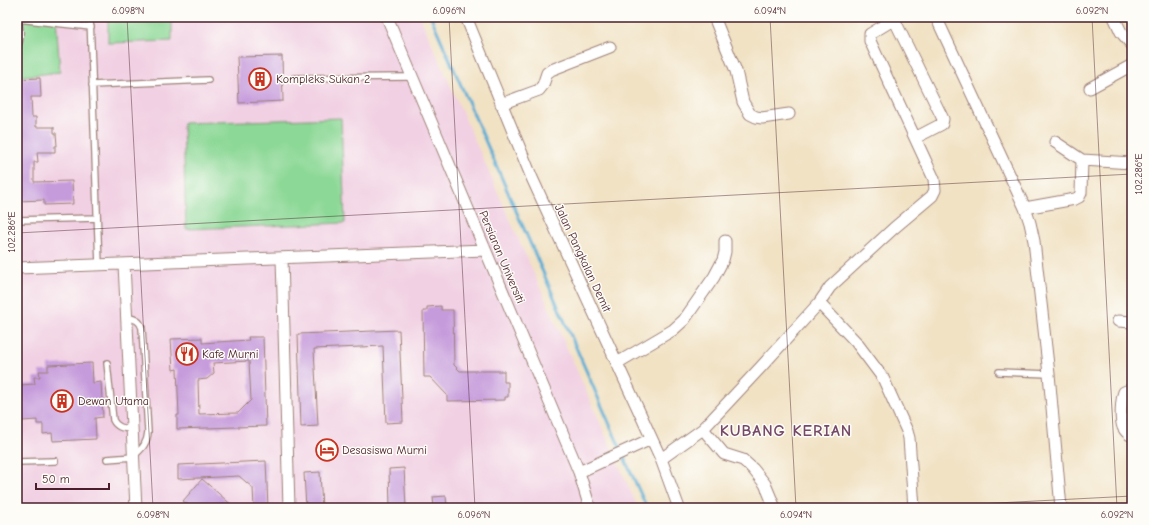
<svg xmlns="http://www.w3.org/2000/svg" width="1149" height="525" font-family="'Comic Neue',sans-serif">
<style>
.built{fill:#f1d0e3}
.green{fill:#8cd896;stroke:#6b7c60}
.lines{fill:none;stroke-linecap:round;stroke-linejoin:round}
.stream{stroke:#57abd3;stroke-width:3}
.building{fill:#c69bdc;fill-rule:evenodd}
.service-casing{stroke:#9e8078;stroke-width:8}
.minor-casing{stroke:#9e8078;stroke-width:13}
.service{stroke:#fff;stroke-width:5.5}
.minor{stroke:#fff;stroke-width:11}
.ticks{fill:none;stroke:#4a1f2b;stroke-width:1;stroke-opacity:0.45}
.labels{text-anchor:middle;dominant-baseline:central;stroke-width:3;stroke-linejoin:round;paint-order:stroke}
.poi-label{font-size:12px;fill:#4a1f2b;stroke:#fdfcf7;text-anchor:start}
.street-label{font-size:12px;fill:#4a1f2b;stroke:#fdfcf7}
.district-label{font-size:16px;font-weight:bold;letter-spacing:1px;fill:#754a69;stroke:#fdfcf7}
.neatline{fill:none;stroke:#4a1f2b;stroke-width:1.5}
.ticks-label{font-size:10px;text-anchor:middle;fill:#4a1f2b}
</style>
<rect width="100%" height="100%" fill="#fdfcf7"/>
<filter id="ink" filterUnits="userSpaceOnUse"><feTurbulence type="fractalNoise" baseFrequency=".025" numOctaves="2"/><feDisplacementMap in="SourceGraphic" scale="8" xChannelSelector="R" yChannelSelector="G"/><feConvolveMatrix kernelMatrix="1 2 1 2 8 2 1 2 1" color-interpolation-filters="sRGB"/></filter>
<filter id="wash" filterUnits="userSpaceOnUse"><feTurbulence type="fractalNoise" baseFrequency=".012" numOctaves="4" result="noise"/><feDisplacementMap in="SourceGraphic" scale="16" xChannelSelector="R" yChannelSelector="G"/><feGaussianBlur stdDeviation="0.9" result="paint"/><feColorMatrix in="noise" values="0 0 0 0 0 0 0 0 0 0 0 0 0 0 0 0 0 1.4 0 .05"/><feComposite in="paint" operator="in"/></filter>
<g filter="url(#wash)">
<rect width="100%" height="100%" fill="#f1e2c4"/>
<path class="built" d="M17,17H420L638,508H17Z"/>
<path class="green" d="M17,17H56L60,72L17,77Z
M108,17H172V41L108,43Z
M341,118L345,223L186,229L183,123Z"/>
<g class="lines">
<path class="stream" d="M431,17L621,450
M623,455L647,508"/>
</g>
<g id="blocks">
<path class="building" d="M282,56L283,101L239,103L237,57Z
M40,78L41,97H31L32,117H36V127H54V133H56L57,146H55V152H37L38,162H34V182L72,181L73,204L44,205V200L17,201V79Z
M441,306V310H453L454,365L460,371H504V382H508V397H505V400L447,401V395L430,377H424L423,311H427V307Z
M399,330L403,422L386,423L383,346L314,349L318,426L301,427L298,334Z
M248,337H263L266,426L177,429V415H179L177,369L173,370L171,339L202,338V343L249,340ZM249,361L251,400L238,413L199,414L198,380L207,379L214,373L213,363Z
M92,363L93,383L101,382L103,417L95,418L96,439L53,441L52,433L43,434V424H37V420L22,421L20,385L35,384L34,377H40L39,371H48V365Z
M266,461L268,508H254L253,488L239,476L178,479V465Z
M404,468L406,508H390L389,469Z
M320,472L322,508H306L304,473Z
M202,479L235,508H192L183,501Z
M446,496L447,508H434L433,497Z"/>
</g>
</g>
<g filter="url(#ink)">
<use href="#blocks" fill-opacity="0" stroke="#9e8078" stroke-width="1"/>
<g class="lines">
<g class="service-casing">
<path id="service" d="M90,17L99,265
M18,19L91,27
M17,46C23,38 19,26 18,17
M294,78L412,77
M92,85L208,80
M17,220L97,218
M107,363L113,420C117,428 123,428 132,429
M999,372L1049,374
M107,459L133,457C141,449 147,445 148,432L142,328C140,320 134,319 127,317
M17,462L55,461"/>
</g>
<g class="minor-casing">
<path id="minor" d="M387,17L579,472L590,508
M466,17L532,178L661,459L679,508
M714,17L736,71L743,102L750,114L756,117L762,118L789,114
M936,17L1025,208L1030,223L1034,241L1049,374L1061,508
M1114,17L1121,32L1132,45
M894,19L943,119L942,124L915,138
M1090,88L1132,65
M501,104L539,90L543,85L547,73L551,70L610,47
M1082,160L1132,163
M1025,208L1075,199L1079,197L1081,193L1082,160L1055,142
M282,258L289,508
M124,264L136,508
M17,268L485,250
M819,303L856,342L883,378L907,431L909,438L914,508
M1118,321L1132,322
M617,363L673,330L684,320L714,277L723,260L725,252V241
M1132,389L1124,392C1121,400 1120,419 1123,427C1125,431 1128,434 1132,436
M703,429L724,454L743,460L753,469L765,484L775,508
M661,459L703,429L760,368L819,303L830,287L894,228L932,196L935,190L934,179L870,41V34L898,17
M579,472L651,439"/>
</g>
<use href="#service" class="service"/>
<use href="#minor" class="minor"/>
</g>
</g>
<path class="ticks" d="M127,17L153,508M449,17L475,508M770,17L796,508M1092,17L1117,508M17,233L1132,174M901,508L1132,496"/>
<defs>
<g id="building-ring" transform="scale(1.15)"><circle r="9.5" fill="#fdfcf7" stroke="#c8321e" stroke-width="1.5"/><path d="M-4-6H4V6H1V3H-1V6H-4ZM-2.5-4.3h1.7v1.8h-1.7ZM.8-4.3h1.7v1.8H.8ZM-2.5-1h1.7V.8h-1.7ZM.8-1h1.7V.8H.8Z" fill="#c8321e"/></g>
<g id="restaurant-ring" transform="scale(1.15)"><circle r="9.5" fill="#fdfcf7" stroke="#c8321e" stroke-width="1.5"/><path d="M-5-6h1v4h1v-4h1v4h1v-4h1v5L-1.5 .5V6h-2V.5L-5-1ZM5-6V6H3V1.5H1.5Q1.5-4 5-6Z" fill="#c8321e"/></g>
<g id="hotel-ring" transform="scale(1.15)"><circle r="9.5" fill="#fdfcf7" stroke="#c8321e" stroke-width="1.5"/><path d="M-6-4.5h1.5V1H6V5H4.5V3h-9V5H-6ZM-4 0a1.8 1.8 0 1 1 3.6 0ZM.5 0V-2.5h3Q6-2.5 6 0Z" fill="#c8321e"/></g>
</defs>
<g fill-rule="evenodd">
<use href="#building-ring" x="260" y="79"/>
<use href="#restaurant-ring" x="187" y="354"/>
<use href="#building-ring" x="62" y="401"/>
<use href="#hotel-ring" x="327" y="450"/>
</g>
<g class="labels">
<g class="poi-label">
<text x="276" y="79">Kompleks Sukan 2</text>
<text x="202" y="354">Kafe Murni</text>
<text x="78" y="401">Dewan Utama</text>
<text x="342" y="450">Desasiswa Murni</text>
</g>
<g class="street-label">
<text transform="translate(502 257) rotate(67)">Persiaran Universiti</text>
<text transform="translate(583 258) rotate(65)">Jalan Pangkalan Demit</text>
</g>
<g class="district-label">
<text x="786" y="431">KUBANG KERIAN</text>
</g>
</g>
<rect width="1149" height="525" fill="none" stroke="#fdfcf7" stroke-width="44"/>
<path d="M36 483v6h73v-6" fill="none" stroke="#4a1f2b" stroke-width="2"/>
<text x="42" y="483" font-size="12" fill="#4a1f2b" stroke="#fdfcf7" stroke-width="3" paint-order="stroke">50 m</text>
<rect x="22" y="22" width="1105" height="481" class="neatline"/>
<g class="ticks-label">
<text x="128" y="14">6.098°N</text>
<text x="449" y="14">6.096°N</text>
<text x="770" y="14">6.094°N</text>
<text x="1092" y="14">6.092°N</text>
<text transform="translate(1138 174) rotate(-90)" y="4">102.286°E</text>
<text transform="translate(11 232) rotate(-90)" y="4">102.286°E</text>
<text x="153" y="518">6.098°N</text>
<text x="474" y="518">6.096°N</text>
<text x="796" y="518">6.094°N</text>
<text x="1117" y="518">6.092°N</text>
</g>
</svg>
